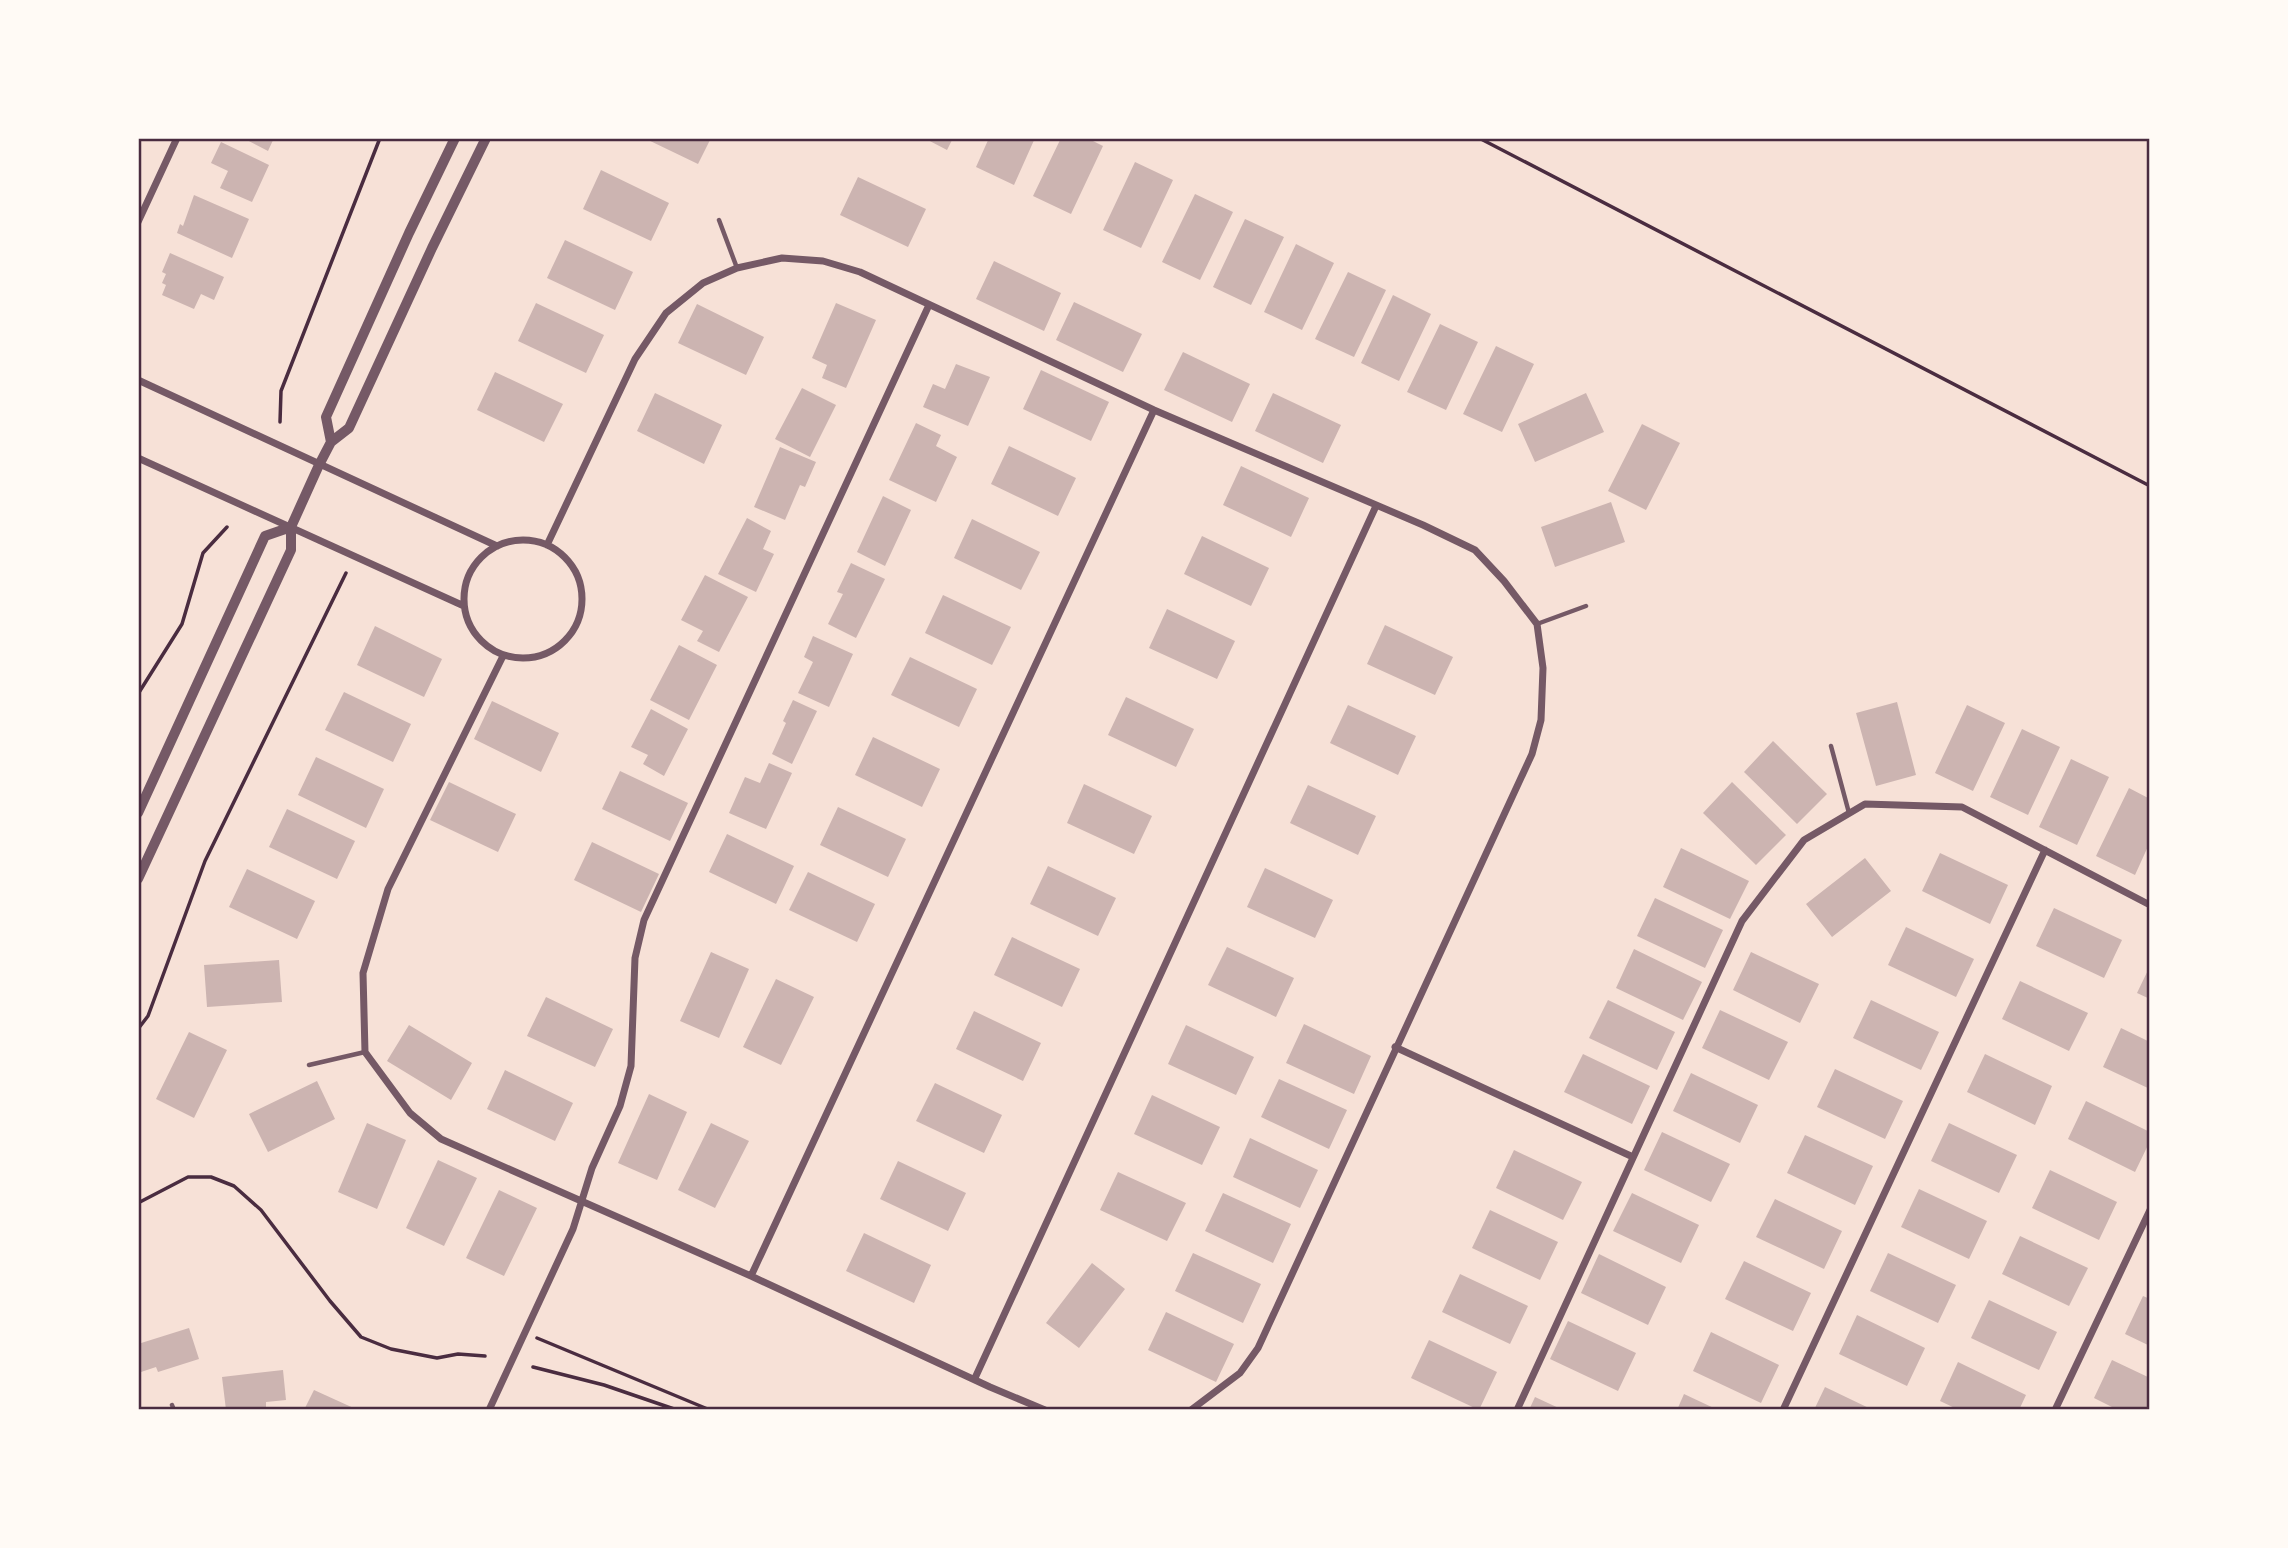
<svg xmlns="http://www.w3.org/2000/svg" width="2288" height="1548" font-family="'Golos Text',sans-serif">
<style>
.building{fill:#ccb4b1}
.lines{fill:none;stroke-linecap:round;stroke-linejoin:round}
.path{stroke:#4a2c40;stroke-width:3.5}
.service{stroke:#755966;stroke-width:4.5}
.minor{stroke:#755966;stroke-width:7}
.tertiary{stroke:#755966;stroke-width:10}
.neatline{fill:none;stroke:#4a2c40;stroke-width:2.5}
</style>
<rect width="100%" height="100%" fill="#f7e1d7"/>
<path class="building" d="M243,138H274L268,151Z
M644,138H711L698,164Z
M924,138H953L947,150Z
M989,138H1035L1014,185L976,167Z
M1061,138H1087L1103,146L1071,214L1033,196Z
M221,142L269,165L252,202L220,188L228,171L211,163Z
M1135,162L1173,180L1141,248L1103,230Z
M601,170L669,203L651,241L583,209Z
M858,177L926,209L908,247L840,215Z
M1195,194L1233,212L1200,280L1162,262Z
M194,195L249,219L232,258L177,233L180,224L183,226Z
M1245,219L1284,237L1251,305L1213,287Z
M565,240L633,272L615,310L547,278Z
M1296,244L1334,263L1302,330L1264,312Z
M170,253L224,277L214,300L201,294L194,309L162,295L166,285L162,283L166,274L162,272Z
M994,261L1061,293L1044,331L976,299Z
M1348,272L1386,290L1354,357L1315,339Z
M1393,295L1431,314L1399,381L1361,363Z
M1074,302L1142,334L1123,372L1056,340Z
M536,303L604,335L586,373L518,341Z
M836,303L876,320L846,388L822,378L827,365L812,358Z
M697,304L764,337L746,375L678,343Z
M1440,324L1478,342L1446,410L1407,392Z
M1496,346L1534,364L1502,432L1463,414Z
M1183,352L1250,384L1232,422L1164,390Z
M956,364L990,377L968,426L923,407L933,384L945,389Z
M1041,370L1109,402L1091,441L1023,409Z
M495,372L563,404L544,442L477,410Z
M802,388L836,405L810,457L775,439Z
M655,393L722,425L704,464L637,431Z
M1273,393L1341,425L1323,463L1255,431Z
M1586,393L1604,432L1535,462L1518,424Z
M916,423L941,435L936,446L957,457L936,502L889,480Z
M1642,424L1680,443L1646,510L1608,491Z
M1009,446L1076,478L1058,516L991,484Z
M780,447L816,462L805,487L800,485L785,520L754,507Z
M1241,466L1309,498L1291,537L1223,505Z
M883,496L911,510L885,566L857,552Z
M1611,502L1625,542L1555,567L1541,527Z
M747,518L771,531L763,549L774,554L756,592L718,574Z
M972,519L1040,552L1021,590L954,558Z
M1202,536L1269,568L1251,606L1184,574Z
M851,563L885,579L856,638L828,624L843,594L837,592Z
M705,575L748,597L719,652L697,641L703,631L681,620Z
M943,595L1011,627L992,665L925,633Z
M1167,609L1235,641L1217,679L1149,648Z
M1385,625L1453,657L1435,695L1367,664Z
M375,626L442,659L424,697L357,665Z
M813,636L853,654L829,707L798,693L813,662L804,657Z
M679,645L717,665L689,720L650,700Z
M910,657L977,689L959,727L891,695Z
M344,692L411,724L393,762L325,730Z
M1126,697L1194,729L1176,767L1108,735Z
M793,700L817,711L792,764L772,754L786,723L783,721Z
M492,701L559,733L541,772L474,739Z
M1897,702L1916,775L1876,786L1856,713Z
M1348,705L1416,736L1398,775L1330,743Z
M1967,705L2005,723L1973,791L1935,773Z
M651,709L688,729L664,776L643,764L648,755L631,747Z
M2022,729L2060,747L2028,815L1990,797Z
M873,737L940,769L922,807L855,775Z
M1773,741L1827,794L1797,824L1744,772Z
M316,757L384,789L366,828L298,795Z
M2071,759L2109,777L2077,845L2039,827Z
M769,763L792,773L766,829L729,813L745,777L760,783Z
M620,771L688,803L670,841L602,809Z
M449,782L516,814L498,852L430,820Z
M1732,782L1786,835L1756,865L1703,813Z
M1084,784L1152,816L1134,854L1067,823Z
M1308,785L1376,816L1358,855L1290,823Z
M2129,788L2150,799V842L2135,875L2096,856Z
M838,807L906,839L888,877L820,845Z
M287,809L355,841L337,879L269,847Z
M727,834L794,866L776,904L709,872Z
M592,842L659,874L641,912L574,880Z
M1681,848L1749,881L1730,919L1663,887Z
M1940,853L2008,885L1990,924L1922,891Z
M1865,858L1891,891L1832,937L1806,904Z
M1048,866L1116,898L1098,936L1030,904Z
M1265,868L1333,900L1315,938L1247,907Z
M247,869L315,901L297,939L229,907Z
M808,872L875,904L857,942L789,910Z
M1655,898L1723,930L1705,968L1637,936Z
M2054,908L2122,940L2104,978L2036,946Z
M1906,927L1974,959L1956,997L1888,965Z
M1012,937L1080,969L1062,1007L994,975Z
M1227,947L1294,978L1276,1017L1208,985Z
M1634,949L1702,982L1683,1020L1616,988Z
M711,952L749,969L719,1038L680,1021Z
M1751,952L1819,984L1800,1023L1733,990Z
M279,960L282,1002L207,1007L204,965Z
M2150,966V999L2137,993Z
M776,979L814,997L781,1065L743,1047Z
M2020,981L2088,1013L2069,1051L2002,1019Z
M546,997L613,1029L595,1067L527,1036Z
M1608,1000L1675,1032L1657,1070L1589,1038Z
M1871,1000L1939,1032L1921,1070L1853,1038Z
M1720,1010L1788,1042L1769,1080L1702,1048Z
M974,1011L1041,1043L1023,1081L956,1049Z
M1304,1024L1371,1056L1354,1094L1286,1063Z
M409,1025L472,1063L451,1100L387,1061Z
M1186,1025L1254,1057L1236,1095L1168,1064Z
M2121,1028L2150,1042V1089L2103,1067Z
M189,1032L227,1050L194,1118L156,1099Z
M1583,1054L1650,1086L1632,1124L1564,1092Z
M1985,1054L2052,1086L2035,1125L1967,1092Z
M1835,1069L1903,1101L1885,1139L1817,1107Z
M505,1070L573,1103L555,1141L487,1109Z
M1691,1073L1758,1105L1740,1143L1673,1111Z
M1279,1079L1347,1110L1329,1149L1261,1117Z
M317,1081L335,1119L268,1152L249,1114Z
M935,1083L1002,1115L984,1153L916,1121Z
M649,1094L687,1112L657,1180L618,1163Z
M1152,1095L1220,1127L1202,1165L1134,1134Z
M2086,1101L2150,1132V1141L2135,1172L2068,1139Z
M367,1123L406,1140L377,1209L338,1192Z
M711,1123L749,1141L715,1208L678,1190Z
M1949,1123L2017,1155L1999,1193L1931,1161Z
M1662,1132L1730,1164L1711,1202L1644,1170Z
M1805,1135L1873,1166L1855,1205L1787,1173Z
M1250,1138L1318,1170L1300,1208L1233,1177Z
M1514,1150L1582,1182L1563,1220L1496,1188Z
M438,1160L477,1178L444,1246L406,1228Z
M898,1161L966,1193L948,1231L880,1199Z
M2050,1170L2117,1202L2099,1240L2032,1208Z
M1118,1172L1186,1203L1167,1241L1100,1210Z
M1919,1189L1987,1221L1969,1259L1901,1227Z
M499,1190L537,1208L504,1276L466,1258Z
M1223,1193L1291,1224L1273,1263L1205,1231Z
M1632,1193L1699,1225L1681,1263L1613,1231Z
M1775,1199L1842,1231L1824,1269L1756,1237Z
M1490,1210L1558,1242L1540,1280L1472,1248Z
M864,1233L931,1265L914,1303L846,1271Z
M2020,1236L2088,1268L2069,1306L2002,1274Z
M1193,1253L1261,1284L1243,1323L1175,1291Z
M1888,1253L1956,1285L1938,1323L1870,1291Z
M1599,1254L1666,1287L1648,1325L1581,1293Z
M1744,1261L1811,1293L1793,1331L1725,1299Z
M1092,1263L1125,1289L1079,1348L1046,1323Z
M1460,1274L1528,1306L1510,1344L1442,1312Z
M2143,1296L2150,1299V1346L2125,1334Z
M1989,1300L2057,1332L2039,1370L1971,1338Z
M1166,1312L1234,1344L1216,1382L1148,1350Z
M1857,1315L1925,1348L1907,1386L1839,1354Z
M1568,1321L1636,1353L1618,1391L1550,1359Z
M189,1328L199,1359L158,1372L156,1367L138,1373V1344Z
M1711,1332L1779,1365L1761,1403L1693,1371Z
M1429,1340L1497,1372L1479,1410L1411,1378Z
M2112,1360L2150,1378V1410H2118L2094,1398Z
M1958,1362L2026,1395L2019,1410H1959L1940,1401Z
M283,1370L286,1400L266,1402V1410H226L222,1377Z
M1825,1387L1873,1410H1814Z
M314,1390L358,1410H304Z
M1684,1394L1718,1410H1677Z
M1535,1397L1563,1410H1529Z"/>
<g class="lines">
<path class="path" d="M1479,138L2150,486
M280,422L281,391L380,138
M138,694L182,624L203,553L227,527
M138,1029L148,1016L205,861L346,573
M138,1203L188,1177H211L234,1186L261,1210L330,1301L361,1337L391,1349L437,1358L458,1354L485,1356
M537,1338L710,1410
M533,1367L604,1385L677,1410"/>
<path class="service" d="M719,220L737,268
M1537,624L1586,606
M1831,746L1849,813
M309,1065L365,1052
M172,1405L174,1410"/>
<path class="minor" d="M138,222L177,138
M138,380L497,546
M138,458L464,606
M464 599a59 59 0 1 1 118 0a59 59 0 1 1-118 0Z
M547,545L635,359L666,313L703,283L737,268L782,258L823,261L860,272L1154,410L1423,525L1475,550L1504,581L1537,624L1543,668L1541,720L1532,754L1258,1348L1240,1373L1191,1410
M503,656L388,889L363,973L365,1052L410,1113L441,1139L751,1276L990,1387L1045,1410
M1395,1047L1633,1157
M751,1276L1154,410
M975,1378L1376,506
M489,1410L573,1229L592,1168L620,1106L631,1066L635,958L644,920L929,305
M1517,1410L1742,921L1804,840L1865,804L1962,807L2150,905
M1783,1410L2045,850
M2055,1410L2150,1210"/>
<path class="tertiary" d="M331,442L326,417L409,233L455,138
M138,813L265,536L291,527
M138,879L291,550V527L319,465L331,442L349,428L432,248L486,138"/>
</g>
<rect width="2288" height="1548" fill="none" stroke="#fffaf5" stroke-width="280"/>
<rect x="140" y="140" width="2008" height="1268" class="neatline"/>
</svg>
